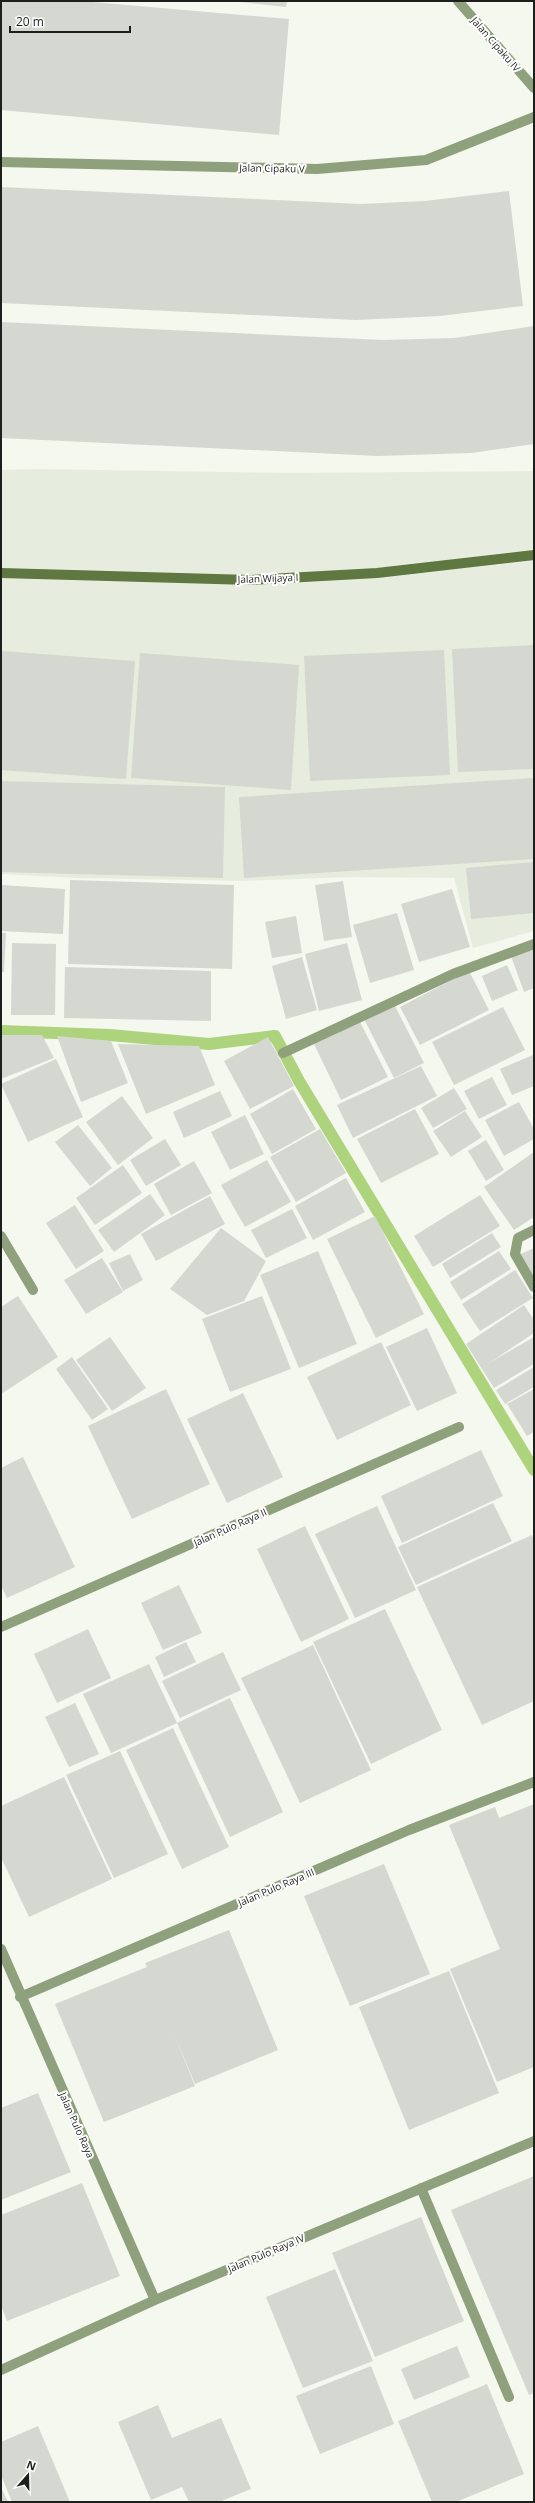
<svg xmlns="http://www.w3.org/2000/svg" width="535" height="2503" font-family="'Open Sans',sans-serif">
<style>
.built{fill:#e6edde}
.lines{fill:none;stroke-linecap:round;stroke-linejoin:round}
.stream{stroke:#add47d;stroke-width:12}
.building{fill:#d4d8d0}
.street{stroke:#8fa07d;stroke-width:10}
.secondary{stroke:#5f7741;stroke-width:10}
.labels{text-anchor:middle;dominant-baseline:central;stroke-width:4;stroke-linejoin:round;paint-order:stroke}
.street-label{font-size:10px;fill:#1d1f1c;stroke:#fff}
</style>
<rect width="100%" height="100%" fill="#f4f8ef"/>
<path class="built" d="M38,469L287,473L534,471V931L473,948L454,878L351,877L241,881L78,878L1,874V470Z"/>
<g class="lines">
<path class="stream" d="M1,1031L110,1035L209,1044L275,1036L299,1081L534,1470"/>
</g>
<path class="building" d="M1,1H81L289,19L279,135L1,110Z
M232,1H287L286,7Z
M1,187L361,204L425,201L509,191L523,306L440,316L356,320L1,303Z
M1,322L383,340L454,338L534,326V444L471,453L378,456L1,438Z
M534,645V769L458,772L452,649Z
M444,650L450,775L310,781L304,656Z
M1,651L135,661L126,779L1,770Z
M140,653L299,665L291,790L131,778Z
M534,778V859L244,878L239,797Z
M1,781L225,787L223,878L1,872Z
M534,862V913L471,919L466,868Z
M70,880L234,885L232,969L68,964Z
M343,881L352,937L324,941L315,885Z
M1,885L65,889L63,934L1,931Z
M452,889L470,947L419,962L401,904Z
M397,913L414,970L370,983L353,925Z
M296,916L302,953L272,958L265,922Z
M1,933H6L4,972H1Z
M12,943L56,944L55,1015H11Z
M347,943L362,1000L319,1011L305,954Z
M534,948V988L524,992L511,956Z
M302,957L317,1010L286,1019L272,966Z
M507,965L518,990L492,1001L482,976Z
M65,967L211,971V1021L64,1018Z
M469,971L489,1010L420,1045L400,1007Z
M394,1004L424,1063L394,1078L364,1019Z
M503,1007L525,1050L454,1085L432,1042Z
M360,1022L388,1077L341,1100L314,1044Z
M1,1035H42L54,1058L1,1079Z
M57,1036L111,1041L128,1083L81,1102Z
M268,1037L294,1086L250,1109L224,1061Z
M118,1044L199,1046L215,1085L146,1114Z
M533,1055L534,1086L512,1095L500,1069Z
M56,1059L83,1117L28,1142L1,1084Z
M421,1066L437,1096L353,1138L337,1105Z
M492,1077L507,1105L479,1119L464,1091Z
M454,1088L467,1109L433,1128L421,1108Z
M293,1089L316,1129L272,1154L250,1114Z
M220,1091L232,1116L184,1138L173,1112Z
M122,1096L153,1138L118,1165L86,1122Z
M519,1102L534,1129V1139L504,1156L485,1120Z
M415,1109L439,1154L381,1183L357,1139Z
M465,1111L482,1137L451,1157L433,1131Z
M245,1115L264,1154L230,1170L211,1132Z
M78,1125L112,1168L90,1186L55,1142Z
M320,1129L346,1173L296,1202L270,1157Z
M165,1139L181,1165L146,1186L130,1160Z
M486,1140L504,1170L486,1181L468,1151Z
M534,1152V1217L514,1230L484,1187Z
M267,1160L291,1202L245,1227L221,1185Z
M194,1161L212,1193L171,1215L154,1184Z
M123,1165L142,1193L95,1225L76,1198Z
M346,1178L365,1212L313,1240L295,1206Z
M150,1194L165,1215L114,1252L98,1230Z
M480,1195L500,1226L433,1267L414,1236Z
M210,1196L225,1224L156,1261L141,1234Z
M75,1205L104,1251L76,1269L46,1223Z
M292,1209L307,1238L266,1258L251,1230Z
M375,1216L424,1314L376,1338L327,1239Z
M221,1228L266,1261L244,1301L207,1315L170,1289Z
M492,1233L501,1247L450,1278L442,1264Z
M534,1248V1282L521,1254Z
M318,1251L357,1344L299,1368L260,1275Z
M499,1251L511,1269L461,1300L450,1282Z
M130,1254L143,1280L123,1291L109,1263Z
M102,1258L123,1292L86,1314L64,1280Z
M515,1270L533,1298L480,1331L462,1304Z
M18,1296L58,1357L1,1394V1307Z
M262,1296L291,1369L230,1392L202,1319Z
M524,1305L534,1320V1333L489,1363L534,1337V1364L494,1388L466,1344Z
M427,1328L457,1393L417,1411L386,1347Z
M110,1337L146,1388L112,1411L76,1360Z
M381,1342L411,1405L337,1440L307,1377Z
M72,1357L108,1409L92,1420L56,1369Z
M534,1367V1387L505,1404L496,1390Z
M166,1389L210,1484L132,1519L88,1426Z
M534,1389V1432L527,1436L507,1404Z
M243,1393L283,1477L227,1503L187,1419Z
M481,1450L503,1496L402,1543L381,1496Z
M23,1457L75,1567L7,1598L1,1585V1468Z
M493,1503L512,1541L416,1585L398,1547Z
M377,1506L416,1590L355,1618L315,1534Z
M305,1526L349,1619L301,1642L257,1549Z
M532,1535L534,1540V1701L482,1725L417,1587Z
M179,1585L202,1633L163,1650L141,1603Z
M385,1609L442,1730L371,1764L313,1642Z
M88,1629L111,1678L57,1703L34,1654Z
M186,1642L196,1662L164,1677L155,1657Z
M313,1645L371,1770L300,1803L241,1678Z
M223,1652L241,1690L180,1718L162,1681Z
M149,1664L177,1723L230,1698L283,1812L230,1837L177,1723L111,1753L83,1694Z
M75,1703L99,1754L69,1767L45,1717Z
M173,1728L229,1847L182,1869L126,1750Z
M120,1751L168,1854L114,1878L66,1775Z
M64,1777L112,1879L29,1917L1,1857V1806Z
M534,1804V2067L497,2082L450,1969L500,1949L449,1825L495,1807L499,1818Z
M384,1864L430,1974L350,2006L304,1896Z
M229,1930L278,2050L195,2084L172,2029L195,2086L104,2122L55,2004L147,1967L145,1963Z
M449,1971L499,2093L409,2130L359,2007Z
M38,2093L71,2172L1,2200V2108Z
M534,2176V2393L529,2395L451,2210Z
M82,2183L120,2276L7,2321L1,2305V2215Z
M421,2217L464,2321L375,2357L332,2253Z
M335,2269L373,2361L303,2388L266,2297Z
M457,2346L470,2377L414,2400L401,2369Z
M371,2366L394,2424L320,2454L296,2396Z
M487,2384L524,2474L456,2502H432L398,2421Z
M158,2405L172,2438L221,2418L251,2489L219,2502H189L182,2487L151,2500L118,2422Z
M38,2426L70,2502H12L1,2475V2442Z
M1,2487L8,2502H1Z"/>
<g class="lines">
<path class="street" d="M458,1L534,88
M1,162L317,169L426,160L534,117
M283,1053L453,974L534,944
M534,1230L518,1238L515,1254L534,1287
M1,1236L33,1290
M1,1627L459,1427
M1,1949L155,2300
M20,1997L409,1830L534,1782
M421,2188L509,2397
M1,2370L155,2300L534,2141"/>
<path class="secondary" d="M1,573L251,580L377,573L534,555"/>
</g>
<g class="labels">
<g class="street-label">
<text transform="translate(496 44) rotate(49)">Jalan Cipaku IV</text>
<text transform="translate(272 168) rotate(1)">Jalan Cipaku V</text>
<text transform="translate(268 578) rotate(-2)">Jalan Wijaya I</text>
<text transform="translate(230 1527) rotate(-24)">Jalan Pulo Raya II</text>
<text transform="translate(276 1887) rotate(-23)">Jalan Pulo Raya III</text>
<text transform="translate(77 2125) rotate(66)">Jalan Pulo Raya</text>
<text transform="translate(266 2253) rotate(-23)">Jalan Pulo Raya IV</text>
</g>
</g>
<rect width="535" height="2503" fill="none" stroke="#1d1f1c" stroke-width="4"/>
<g transform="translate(28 2475) rotate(20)" stroke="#ffffff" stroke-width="3" paint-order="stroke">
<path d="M0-3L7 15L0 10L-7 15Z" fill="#1d1f1c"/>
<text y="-6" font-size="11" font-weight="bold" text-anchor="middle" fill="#1d1f1c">N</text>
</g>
<path d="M10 26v6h120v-6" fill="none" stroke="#1d1f1c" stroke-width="2"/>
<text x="16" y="26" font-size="12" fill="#1d1f1c" stroke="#ffffff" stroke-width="3" paint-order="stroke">20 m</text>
</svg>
